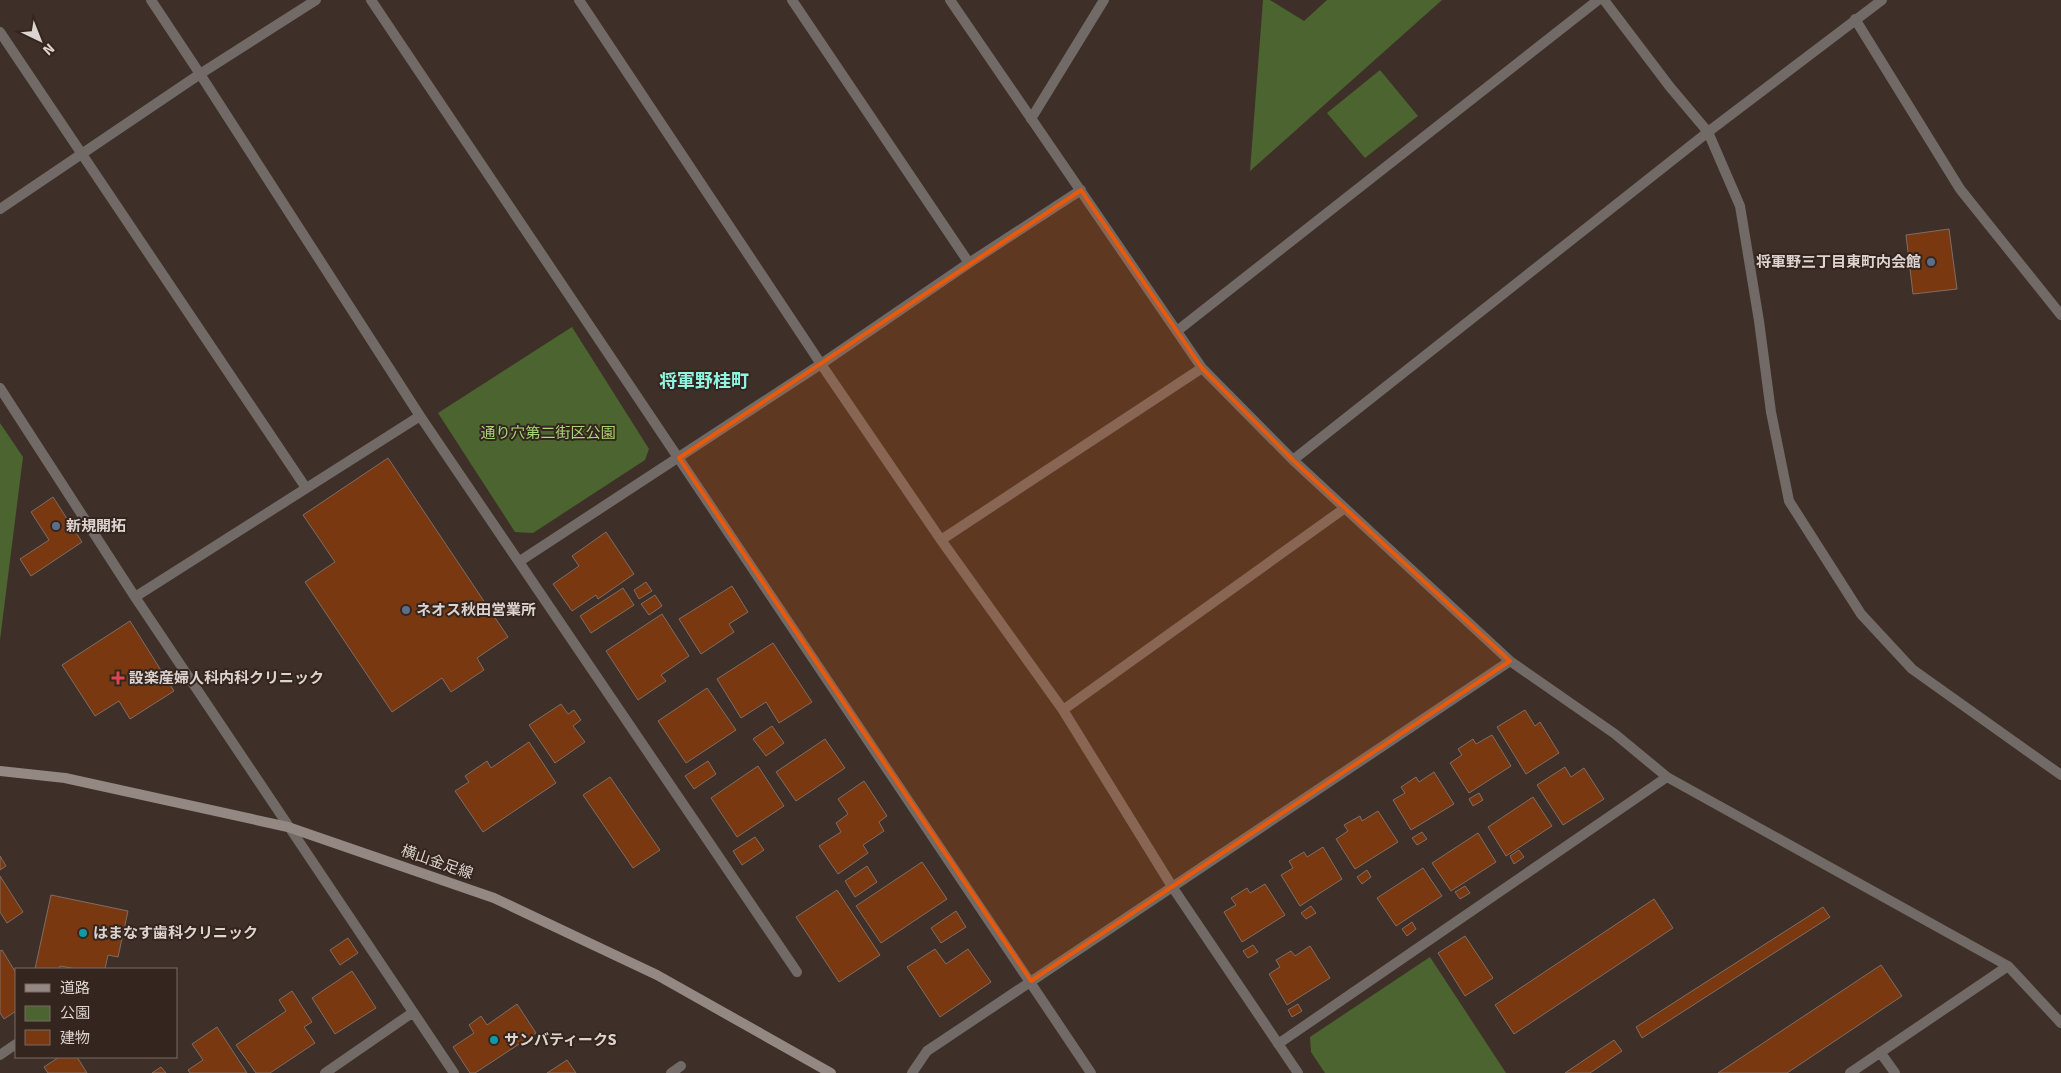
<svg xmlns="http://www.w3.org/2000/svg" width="2061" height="1073" font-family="Signika,'Noto Sans JP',sans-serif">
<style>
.green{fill:#4c642f}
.building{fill:#793810;stroke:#7e6d64}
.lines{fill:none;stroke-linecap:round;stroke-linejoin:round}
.street{stroke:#726a66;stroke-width:10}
.secondary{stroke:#948883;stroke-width:10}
.marked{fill:#e8590c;fill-opacity:0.2;stroke:#e8590c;stroke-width:4;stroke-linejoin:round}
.service-dot{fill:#5c6f8a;stroke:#34261f;stroke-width:2}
.health-dot{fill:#e0444e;stroke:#34261f;stroke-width:2}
.culture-dot{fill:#0f9aa8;stroke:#34261f;stroke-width:2}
.labels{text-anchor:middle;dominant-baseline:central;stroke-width:4;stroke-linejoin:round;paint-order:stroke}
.poi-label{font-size:15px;font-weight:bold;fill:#ddd3cf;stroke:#34261f;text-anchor:start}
.park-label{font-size:15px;fill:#a9d574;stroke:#34261f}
.street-label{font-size:15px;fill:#ddd3cf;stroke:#34261f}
.quarter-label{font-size:18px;font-weight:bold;fill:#8ff5e2;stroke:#34261f}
</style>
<rect width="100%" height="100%" fill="#3e3028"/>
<path class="green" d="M1263,0H1270L1304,21L1327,0H1442L1250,171Z
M1380,70L1418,116L1365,158L1327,113Z
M572,327L649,449L645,460L533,533L515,532L438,413Z
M0,423L23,457L0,640Z
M1430,957L1506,1073H1325L1311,1052L1310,1037Z"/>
<path class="building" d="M1949,229L1957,289L1913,294L1906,235Z
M388,458L508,637L477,658L484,670L451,692L442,678L392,712L305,582L335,562L303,515Z
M53,497L82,542L31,576L20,559L49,540L31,512Z
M606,532L634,574L598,599L596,595L572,611L553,584L579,566L572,556Z
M646,582L652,591L639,599L634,590Z
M732,586L748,612L729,624L734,632L701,654L679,619Z
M623,588L634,605L591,633L580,616Z
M655,595L662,606L649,615L641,604Z
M662,614L689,656L661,675L666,681L638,700L606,651Z
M130,621L174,691L130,719L119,701L95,716L62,665Z
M773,643L812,702L779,723L766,702L741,718L717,679Z
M707,688L736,730L686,763L658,721Z
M561,704L568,714L574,710L581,720L573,726L585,742L555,763L529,725Z
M1525,710L1535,726L1540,722L1559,753L1526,774L1497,727Z
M772,726L784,743L766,756L753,739Z
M1492,735L1511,766L1469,793L1450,763L1462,755L1458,749L1473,739L1476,744Z
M825,739L845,768L796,801L776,772Z
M529,742L556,783L483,832L455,791L469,782L465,776L487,761L491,768Z
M708,761L716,774L694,789L685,776Z
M758,766L784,806L737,837L711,798Z
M1565,767L1571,777L1584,768L1604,799L1563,825L1537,785Z
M1434,772L1454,804L1411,830L1393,800L1405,793L1401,787L1416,777L1419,782Z
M610,777L660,850L633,868L583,795Z
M864,781L887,816L879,822L884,831L863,845L868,853L838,874L819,846L841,832L836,823L848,814L838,799Z
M1479,793L1483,800L1473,806L1469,799Z
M1533,797L1552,826L1506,856L1488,827Z
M1378,811L1398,842L1355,869L1336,839L1348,831L1344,825L1360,816L1362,821Z
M1422,832L1427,839L1417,845L1412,838Z
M1478,833L1496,862L1451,891L1432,863Z
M755,837L764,850L742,865L733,851Z
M1323,847L1342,879L1300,906L1281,875L1293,868L1289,861L1304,852L1307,857Z
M1519,850L1524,857L1514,864L1510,856Z
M0,856L6,866L0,870Z
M922,862L947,899L881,943L856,906Z
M867,866L877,882L855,897L845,881Z
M1423,868L1442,896L1396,926L1377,898Z
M1367,870L1371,877L1362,884L1357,877Z
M0,876L23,912L7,923L0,912Z
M1265,884L1285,915L1242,942L1224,912L1236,905L1231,898L1247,888L1250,893Z
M1465,886L1470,893L1460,899L1455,892Z
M837,890L880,955L839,982L796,917Z
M51,895L128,911L118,957L108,955L105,969H77L60,966L59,969H35Z
M1654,899L1673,928L1514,1034L1495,1005Z
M1311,906L1316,913L1306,919L1301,913Z
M1823,907L1830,917L1642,1038L1636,1027Z
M956,911L966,927L941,943L931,928Z
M1412,922L1416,929L1407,936L1402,929Z
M1465,936L1493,978L1465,996L1438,953Z
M348,938L358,953L340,965L330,950Z
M1253,945L1258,952L1248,958L1243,951Z
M1310,946L1330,978L1287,1005L1269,974L1280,967L1276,960L1291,951L1295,956Z
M935,949L946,964L968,949L991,982L940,1017L907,967Z
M2,950L16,973V1011L4,1019L0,1013V951Z
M1881,965L1902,996L1787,1073H1718Z
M352,971L376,1008L335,1034L312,998Z
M292,991L312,1022L304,1027L315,1043L270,1073H256L236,1045L286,1011L279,1000Z
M517,1004L536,1033L475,1073H470L453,1047L474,1033L469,1025L481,1016L487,1025Z
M1298,1004L1302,1011L1292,1017L1288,1010Z
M217,1027L247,1073H190L188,1070L203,1060L192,1044Z
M1614,1040L1622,1051L1590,1073H1565Z
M59,1057H77L87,1073H48L44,1067Z
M567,1060L576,1073H547Z
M161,1067L166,1073H152Z"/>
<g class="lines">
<path class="street" d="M151,0L200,74L420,416L797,972
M371,0L1091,1073
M579,0L821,364L941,540L1063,710L1173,888L1298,1073
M792,0L969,263
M950,0L1202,368L1293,460L1510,661L1615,734L1667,777L2008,966L2061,1023
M1604,0L1670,87L1708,132L1740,206L1759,321L1771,412L1789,501L1861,614L1912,669L2061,775
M1855,19L1960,189L2061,315
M0,32L306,488
M1031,119L1104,0
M0,209L200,74L316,0
M1177,331L1598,0
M0,388L135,597L454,1073
M1293,460L1708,132L1882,0
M941,540L1202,368
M520,561L821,364L969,263L1081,190
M135,597L420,416
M1063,710L1345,508
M1278,1044L1667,777
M1880,1052L1895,1073
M0,1055L16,1044
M325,1073L412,1013
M671,1073L681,1066
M912,1073L927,1051L1510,661
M1850,1073L2008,966"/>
<path class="secondary" d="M0,771L65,778L288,827L494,898L657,975L831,1073"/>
</g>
<path class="marked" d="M1081,190L1202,368L1293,460L1510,661L1031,981L679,458Z"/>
<g class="service-dot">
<circle cx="1931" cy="262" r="5"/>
<circle cx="56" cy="526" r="5"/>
<circle cx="406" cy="610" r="5"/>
</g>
<path class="health-dot" d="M115.5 670.5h5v5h5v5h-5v5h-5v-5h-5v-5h5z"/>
<g class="culture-dot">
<circle cx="83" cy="933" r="5"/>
<circle cx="494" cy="1040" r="5"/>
</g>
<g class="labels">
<g class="poi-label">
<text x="1921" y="262" text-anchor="end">将軍野三丁目東町内会館</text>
<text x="66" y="526">新規開拓</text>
<text x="416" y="610">ネオス秋田営業所</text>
<text x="129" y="678">設楽産婦人科内科クリニック</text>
<text x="93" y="933">はまなす歯科クリニック</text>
<text x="504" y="1040">サンバティークS</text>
</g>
<g class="park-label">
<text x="548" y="433">通り穴第二街区公園</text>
</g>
<g class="street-label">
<text transform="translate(437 862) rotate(19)">横山金足線</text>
</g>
<g class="quarter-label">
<text x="704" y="381">将軍野桂町</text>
</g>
</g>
<rect x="15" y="968" width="162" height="90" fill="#34261f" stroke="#786b65"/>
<rect x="25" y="984" width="25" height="8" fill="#948883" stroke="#786b65"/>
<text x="60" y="993" font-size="15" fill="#ddd3cf">道路</text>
<rect x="25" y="1006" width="25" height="15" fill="#4c642f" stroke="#786b65"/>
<text x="60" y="1018" font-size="15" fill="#ddd3cf">公園</text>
<rect x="25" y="1030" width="25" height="15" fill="#793810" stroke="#786b65"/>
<text x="60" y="1043" font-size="15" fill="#ddd3cf">建物</text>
<g transform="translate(40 40) rotate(137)" stroke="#34261f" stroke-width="4" paint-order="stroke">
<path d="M0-4L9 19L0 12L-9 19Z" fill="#ddd3cf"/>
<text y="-8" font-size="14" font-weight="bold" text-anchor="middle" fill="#ddd3cf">N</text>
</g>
</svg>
